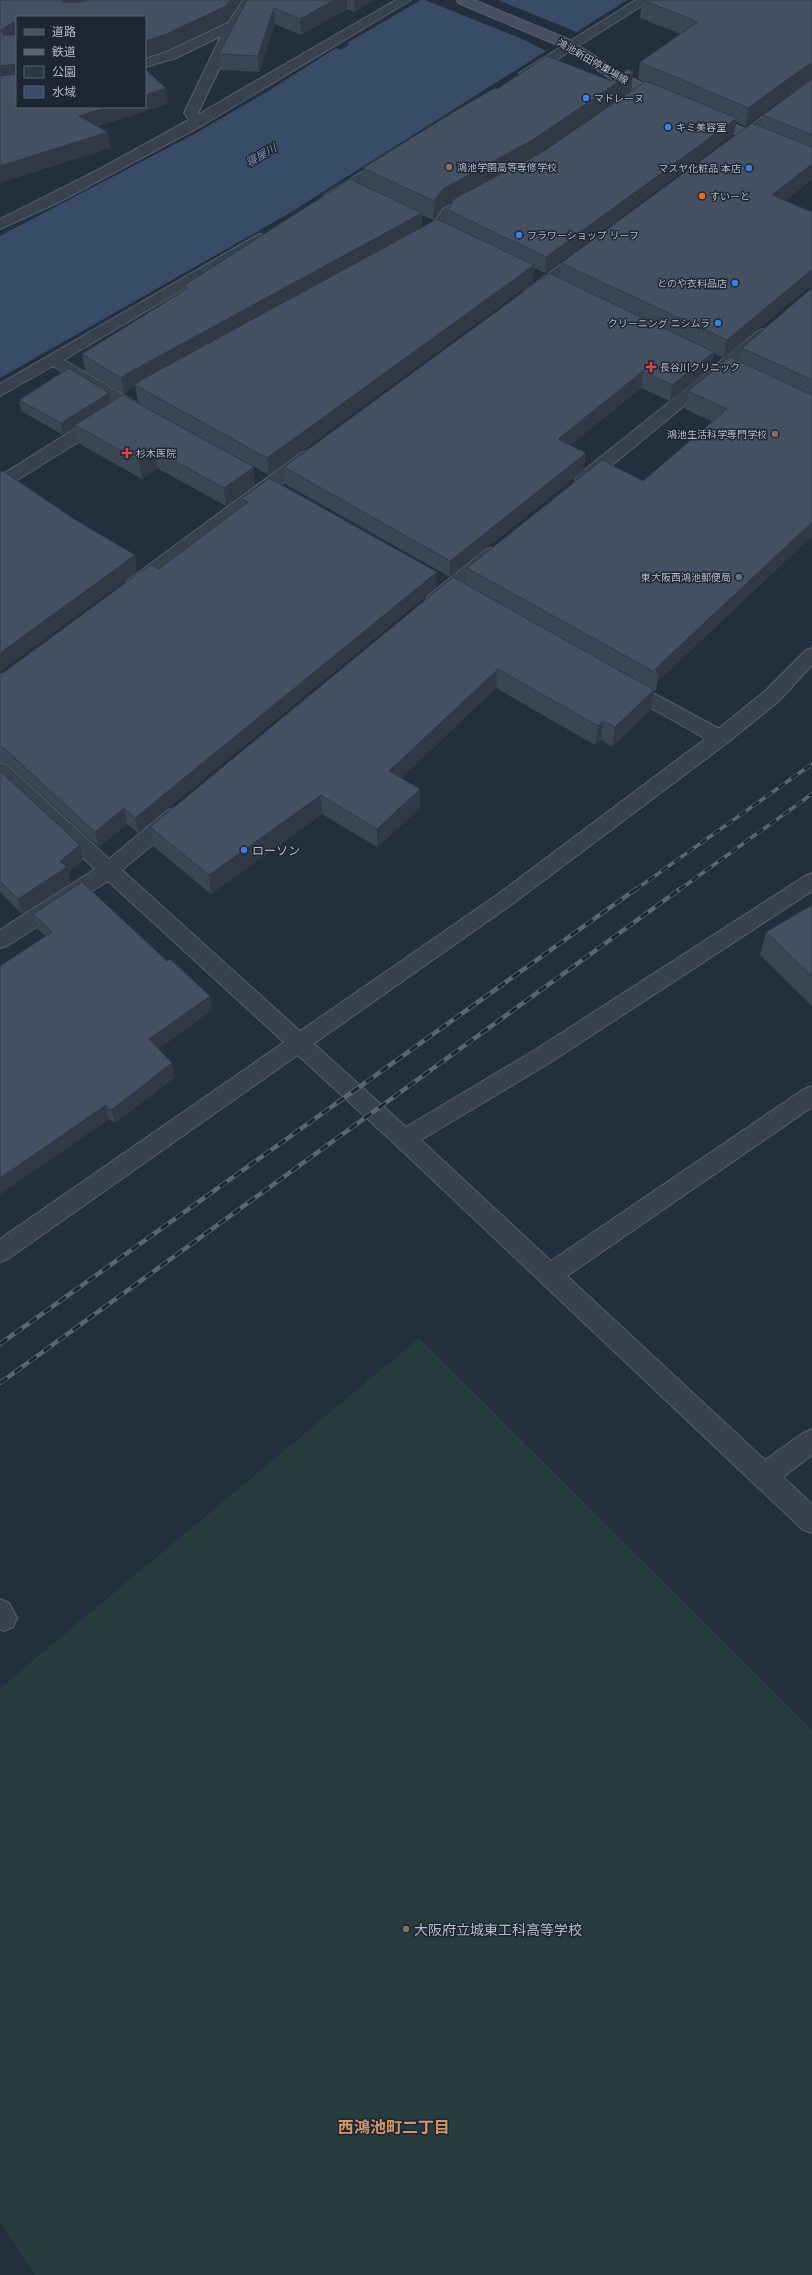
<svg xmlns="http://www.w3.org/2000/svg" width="812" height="2275" font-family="Inter,'Noto Sans JP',sans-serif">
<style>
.green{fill:#263c3f}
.water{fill:#394c67}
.pier{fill:#242f3e}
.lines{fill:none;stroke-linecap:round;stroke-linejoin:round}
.service-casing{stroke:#565f6c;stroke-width:2}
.minor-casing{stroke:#565f6c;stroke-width:2}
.tertiary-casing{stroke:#565f6c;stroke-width:2}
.secondary-casing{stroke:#565f6c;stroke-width:2}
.service{fill:#38414e;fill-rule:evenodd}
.minor{fill:#38414e;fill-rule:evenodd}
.tertiary{fill:#38414e;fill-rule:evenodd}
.secondary{fill:#465061;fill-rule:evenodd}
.rail-far1-casing{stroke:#5a6575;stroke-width:3.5}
.rail-casing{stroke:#5a6575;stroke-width:4.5}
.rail-far1{stroke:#1d2633;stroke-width:2.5;stroke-dasharray:8;stroke-linecap:butt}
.rail{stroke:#1d2633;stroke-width:3;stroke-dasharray:9;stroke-linecap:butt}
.wall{fill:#3b4654;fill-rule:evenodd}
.shaded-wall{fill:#303945}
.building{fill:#455162;stroke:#303945;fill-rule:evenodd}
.shop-dot{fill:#3f7fe0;stroke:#1d2633;stroke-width:1.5}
.education-dot{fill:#8d6e63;stroke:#1d2633;stroke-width:1.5}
.food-dot{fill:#e8710a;stroke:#1d2633;stroke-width:1.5}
.health-dot{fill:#e0444e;stroke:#1d2633;stroke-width:1.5}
.service-dot{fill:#5c6f8a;stroke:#1d2633;stroke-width:1.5}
.labels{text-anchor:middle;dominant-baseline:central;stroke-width:3;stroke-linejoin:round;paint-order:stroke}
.far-street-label{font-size:10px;fill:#b4bcc9;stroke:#1d2633}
.far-poi-label{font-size:10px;fill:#b4bcc9;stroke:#1d2633;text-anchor:start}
.far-water-label{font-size:11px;font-style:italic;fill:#7c92b1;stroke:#1d2633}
.poi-label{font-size:12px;fill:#b4bcc9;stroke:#1d2633;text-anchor:start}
.near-poi-label{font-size:14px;fill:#b4bcc9;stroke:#1d2633;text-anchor:start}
.near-neighbourhood-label{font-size:16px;font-weight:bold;fill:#d59563;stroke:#1d2633}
</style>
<rect width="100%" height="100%" fill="#242f3e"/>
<path class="green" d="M419,1338L812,1730V2275H35L0,2222V1688Z"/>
<path class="water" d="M421,0H627L288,214L0,378V236L196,133L270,90L336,48L340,50L350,44L347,43Z"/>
<path class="pier" d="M425,0H498L579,33L548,52L520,38Z"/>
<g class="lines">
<g class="service-casing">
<path id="service" d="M0,1599L9,1603L17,1618L13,1627L4,1631L0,1629Z"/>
</g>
<g class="minor-casing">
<path id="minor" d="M243,0H255L240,26L198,113L199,114L396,0H411L203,125L57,203L0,229V219L98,170L189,120L184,113L221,36L176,58L145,67V59L166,52L228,23Z
M636,0H651L531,76H521L519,73Z
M812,82V92L740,147H730L728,144L730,141L807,83Z
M389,155L396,159L394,162L335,199L330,200L323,196Z
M473,194L478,195L480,198L478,201C470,205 460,209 453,215C442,225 434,247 414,242L412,239L431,226L443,209Z
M259,234L264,235L266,238L264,241L64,360L149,410L151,414L149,418H137L53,366L0,396V384Z
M584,250L589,251L591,254L589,257L536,296H526L523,293L526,290L579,251Z
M763,329L768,331L771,334L768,337L589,484H577L575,480L577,476L758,331Z
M101,415L107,416L109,420L107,424L6,487L0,488V476L95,416Z
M308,451L314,452L316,456L314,460L139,589L133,591L127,589L124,585L127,581L302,452Z
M491,548L497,550L500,554L497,558L441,603L435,605L429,603L426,599L429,595L485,550Z
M627,679L727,733L729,738L727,743L720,745L713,743L621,691L618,686L621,681Z
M0,763L7,765L109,859L168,810L175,808L182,810L185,815L182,820L122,870L406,1127L535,1050L805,876L812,873V891L551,1062L421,1140L551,1261L804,1089L812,1086V1107L567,1276L765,1460L803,1433L812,1429V1455L783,1477L812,1504V1533L803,1530L397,1146L108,881L7,946L0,948V930L95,869L0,781Z"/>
</g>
<g class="tertiary-casing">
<path id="tertiary" d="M812,648V665L779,701L727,743L515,902L8,1259L0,1262V1239L501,892L713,733L765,691L806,650Z"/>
</g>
<g class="secondary-casing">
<path id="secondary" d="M457,0H474L570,40L621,73L670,97L672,100L665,104L660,103L611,79L560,46L458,3Z
M708,114L812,156V165L703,121L701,118L703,115Z"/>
</g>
<use href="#service" class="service"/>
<use href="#minor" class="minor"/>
<use href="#tertiary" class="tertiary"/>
<use href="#secondary" class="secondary"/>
<g class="rail-far1-casing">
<path id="rail-far1" d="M635,890L812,764
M679,890L812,794"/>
</g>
<g class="rail-casing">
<path id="rail" d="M0,1344L636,889
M0,1383L680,889"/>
</g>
<use href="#rail-far1" class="rail-far1"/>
<use href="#rail" class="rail"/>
</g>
<path class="wall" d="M247,0H374L354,12L347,9L301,35L275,24L259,72L221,70L219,54Z
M642,0H812V179L785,201L812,212V287L806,289L724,358L714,353L711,368L670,401L641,388L570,445L584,470L450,577L285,484L284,467L560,278L561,263L761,126L763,115L808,82H806L745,126L736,122L734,134L545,273L534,268L533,282L269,475L151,410L255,485L226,506L157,468L142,479L78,443L75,427L63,435L21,411L19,400L109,393L111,402L138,403L135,386L130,389L124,394L85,371L82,354L184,290L183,286L363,185V168L497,89L611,81L633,72L631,90L539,153L544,151L644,82L638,79L640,62L681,34L640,18ZM453,202L448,210L447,224L422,227V215L433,220L442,208Z
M812,288V536L657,682L656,691L654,690L651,709L612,747L601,740L595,745L496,688L401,778L420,808L377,847L322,814L211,894L153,846L150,827L467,585V568L643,481L713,422L685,409L688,391L740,361L742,348Z
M241,499L436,588L138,833L127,824L99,847L8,764L0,762V673H3L159,569L242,507Z
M0,771L80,845L83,860L68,873L71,883L22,914L0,892Z
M812,905V1006L760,955L766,932Z
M33,914L167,961L210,996L212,1010L158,1049L175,1077L115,1123L109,1119L0,1194V966L46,937L37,928Z"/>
<path class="shaded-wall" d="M64,0H95L66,16L63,2Z
M230,0H241L227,22L165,51L145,57V41Z
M334,0H347V9L301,35L300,19Z
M354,0H374L354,12Z
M274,8L275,24L259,72L258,56Z
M14,22L17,37L4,46L1,30Z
M15,64L17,75L0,83V66Z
M809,64H812V81L806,82L745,126L748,108Z
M633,72L631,90L531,159L442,208L433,220L434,201L443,189Z
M166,88L168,104L81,132L79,116L107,107H145V95Z
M737,118L734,134L545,273L546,257Z
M108,132L111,148L0,183V166Z
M812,164V179L769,213L772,195Z
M422,213V229L135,385V386L130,389L124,394L121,378L128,373Z
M534,265L533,282L269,475L267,458Z
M812,270V287L806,289L724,358L727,340L810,271Z
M714,352L711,368L670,401L672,385Z
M643,371L641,388L557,456L558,439Z
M109,393L111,404L75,425V427L63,435L61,423Z
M155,450L157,468L142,479L139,461Z
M586,453L584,470L450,577V561Z
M254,467L255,485L226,506L224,488Z
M812,522V536L657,682L658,674L655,669Z
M135,555L137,572L0,672V653Z
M437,572L436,588L138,833L135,818Z
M498,669L496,688L389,790V771Z
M654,690L651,709L612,747L615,727Z
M603,721L601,740L595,745L598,726Z
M420,789V808L377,847V829Z
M321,795L322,814L211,894L209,875Z
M124,808L127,824L99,847L95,832Z
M80,845L83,860L68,873L71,883L22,914L18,899L60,861Z
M210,996L212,1010L152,1053L149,1039Z
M172,1063L175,1077L115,1123L111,1110Z
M106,1105L109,1119L0,1194V1178Z"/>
<path class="building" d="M0,0H64L63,2H81L86,0H230L226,6L164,35L145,41V17H17V107H107L79,116L108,132L0,166V76L15,74V64L0,66ZM14,22L15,35H3L1,30Z
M247,0H334L300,19L274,8L258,56L219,54Z
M642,0H812V64H809L748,108L640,62L698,22Z
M547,56L611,81L628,69L633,72L532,140L443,189L434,201L363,168L455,111L495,88L497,89Z
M145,69L166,88L145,95Z
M812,79V135L763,115Z
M646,81L737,118L546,257L448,210L454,199L544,151Z
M752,123L812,147V164L772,195L812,212V270L810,271L727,340L561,263Z
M350,179L422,213L128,373L121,378L82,354L188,288L183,286Z
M437,219L534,265L267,458L135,385L141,380Z
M549,273L714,352L672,385L643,371L558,439L586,453L450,561L284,467Z
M812,288V380L742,348Z
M730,357L812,395V522L655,669L658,674L467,568L602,460L643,481L727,409L688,391Z
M69,368L109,393L61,423L19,400Z
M123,395L254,467L224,488L155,450L139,461L75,425Z
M3,471L74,519L135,555L0,653V472Z
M269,478L437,572L135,818L124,808L95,832L4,748L0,747V673H3L151,564L159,569L248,502L241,499Z
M453,577L654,690L615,727L603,721L598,726L498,669L389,771L420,789L377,829L321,795L209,875L150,827Z
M0,771L80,845L60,861L67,867L18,899L0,881Z
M82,882L167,961L170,959L210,996L149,1039L172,1063L111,1110L106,1105L0,1178V966L52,932L33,914Z
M812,905V976L766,932Z"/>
<g class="shop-dot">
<circle cx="586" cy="98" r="4"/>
<circle cx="668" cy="127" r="4"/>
<circle cx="749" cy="168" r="4"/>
<circle cx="519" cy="235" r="4"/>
<circle cx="735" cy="283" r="4"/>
<circle cx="718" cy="323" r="4"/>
<circle cx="244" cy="850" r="4"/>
</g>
<g class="education-dot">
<circle cx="449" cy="167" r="4"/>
<circle cx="775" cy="434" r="4"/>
<circle cx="406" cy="1929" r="4"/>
</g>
<circle class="food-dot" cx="702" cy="196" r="4"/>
<g class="health-dot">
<path d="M649 361h4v4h4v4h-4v4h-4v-4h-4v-4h4z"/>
<path d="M125 447h4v4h4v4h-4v4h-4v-4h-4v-4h4z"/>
</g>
<circle class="service-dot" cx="739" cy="577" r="4"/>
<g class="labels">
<g class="far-street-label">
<text transform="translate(593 61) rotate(30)">鴻池新田停車場線</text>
</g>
<g class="far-poi-label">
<text x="594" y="98">マドレーヌ</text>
<text x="676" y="127">キミ美容室</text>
<text x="457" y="167">鴻池学園高等専修学校</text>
<text x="741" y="168" text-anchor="end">マスヤ化粧品 本店</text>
<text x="710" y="196">すいーと</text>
<text x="527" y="235">フラワーショップ リーフ</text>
<text x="727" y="283" text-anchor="end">とのや衣料品店</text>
<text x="710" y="323" text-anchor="end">クリーニング ニシムラ</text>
<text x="660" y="367">長谷川クリニック</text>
<text x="767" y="434" text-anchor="end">鴻池生活科学専門学校</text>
<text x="136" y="453">杉木医院</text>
<text x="731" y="577" text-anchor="end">東大阪西鴻池郵便局</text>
</g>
<g class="far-water-label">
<text transform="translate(261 155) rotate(-30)">寝屋川</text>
</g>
<g class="poi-label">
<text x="252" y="850">ローソン</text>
</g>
<g class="near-poi-label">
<text x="414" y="1929">大阪府立城東工科高等学校</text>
</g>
<g class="near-neighbourhood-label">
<text x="394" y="2127">西鴻池町二丁目</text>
</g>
</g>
<rect x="16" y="16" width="130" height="92" fill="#1d2633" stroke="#59626f"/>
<rect x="24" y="29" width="20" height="6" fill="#465061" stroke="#59626f"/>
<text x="52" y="36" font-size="12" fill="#b4bcc9">道路</text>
<rect x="24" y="49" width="20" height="6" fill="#5a6575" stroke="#59626f"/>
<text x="52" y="56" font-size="12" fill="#b4bcc9">鉄道</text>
<rect x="24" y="66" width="20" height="12" fill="#263c3f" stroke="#59626f"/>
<text x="52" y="76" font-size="12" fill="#b4bcc9">公園</text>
<rect x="24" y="86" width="20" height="12" fill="#394c67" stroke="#59626f"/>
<text x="52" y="96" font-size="12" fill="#b4bcc9">水域</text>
</svg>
